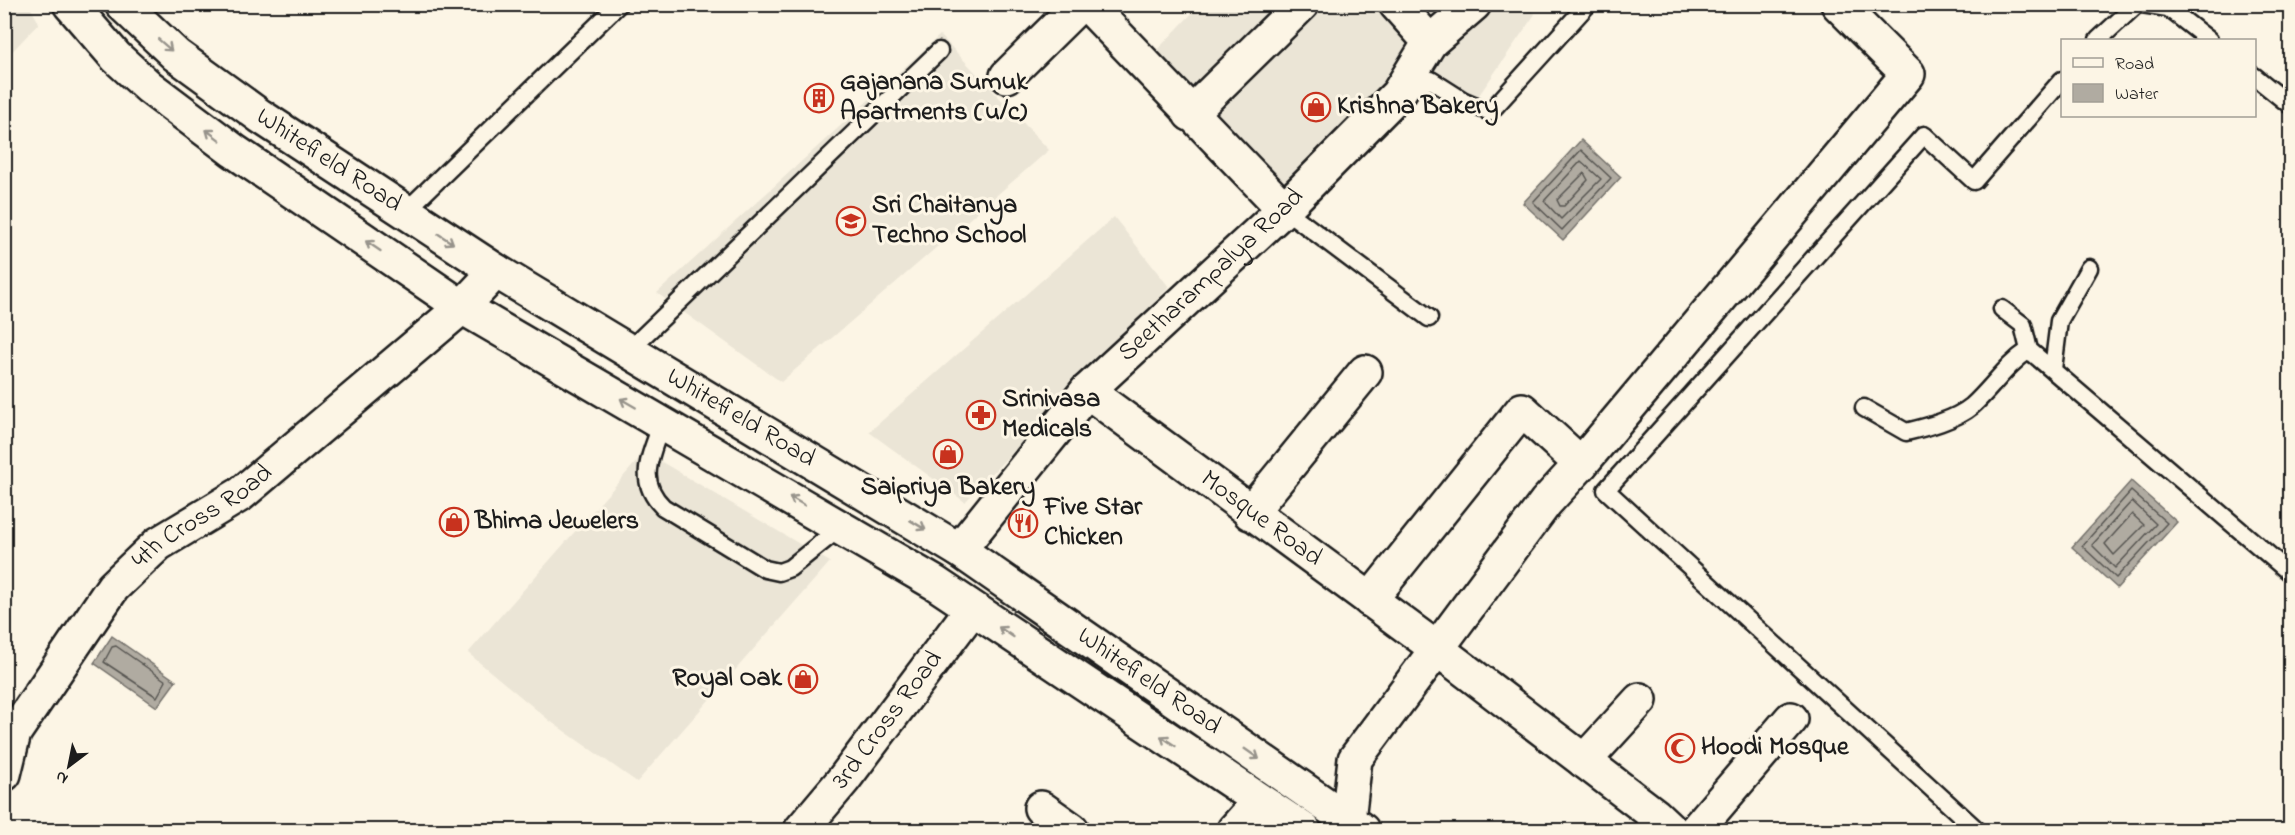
<svg xmlns="http://www.w3.org/2000/svg" width="2295" height="835" font-family="'Indie Flower',sans-serif">
<style>
.built{fill:#ebe5d6}
.water{fill:#b0aba1;stroke:#75726c;stroke-width:1.5}
.lines{fill:none;stroke-linecap:round;stroke-linejoin:round}
.shore{stroke:#575551;stroke-width:1.5}
.service-casing{stroke:#1c1c1c;stroke-width:21}
.minor-casing{stroke:#1c1c1c;stroke-width:38}
.tertiary-casing{stroke:#1c1c1c;stroke-width:38}
.primary-casing{stroke:#1c1c1c;stroke-width:38}
.service{stroke:#fcf5e5;stroke-width:16}
.minor{stroke:#fcf5e5;stroke-width:33}
.tertiary{stroke:#fcf5e5;stroke-width:33}
.primary{stroke:#fcf5e5;stroke-width:33}
.oneway{stroke:#97938b}
.labels{text-anchor:middle;dominant-baseline:central;stroke-width:6;stroke-linejoin:round;paint-order:stroke}
.poi-label{font-size:26px;font-weight:bold;fill:#1c1c1c;stroke:#fcf5e5;text-anchor:start}
.street-label{font-size:26px;fill:#1c1c1c;stroke:#fcf5e5}
</style>
<rect width="100%" height="100%" fill="#fcf5e5"/>
<filter id="ink" filterUnits="userSpaceOnUse"><feTurbulence type="fractalNoise" baseFrequency=".0167" numOctaves="2"/><feDisplacementMap in="SourceGraphic" scale="12" xChannelSelector="R" yChannelSelector="G"/><feConvolveMatrix kernelMatrix="1 2 1 2 8 2 1 2 1" color-interpolation-filters="sRGB"/></filter>
<g filter="url(#ink)">
<path class="built" d="M5,4L29,5L39,23L5,59Z
M1526,4L1535,14L1475,101L1399,68L1286,189L1157,50L1200,5Z
M940,35L1049,150L781,382L657,293Z
M1114,217L1169,287L965,502L869,432Z
M645,452L830,562L637,782L550,721L468,653Z"/>
<path class="water" d="M1581,140L1621,177L1563,240L1523,203Z
M2131,481L2177,522L2117,588L2072,547Z
M112,636L176,681L157,707L94,663Z"/>
<g class="lines">
<path class="shore" d="M1581,150L1611,178L1562,230L1533,202Z
M1581,161L1601,179L1561,219L1544,201Z
M1584,173L1588,180L1564,206H1560L1557,200Z
M2131,491L2167,523L2116,578L2082,546Z
M2132,501L2156,524L2115,568L2092,545Z
M2132,514L2144,525L2114,555L2105,544Z
M116,646L166,681L157,697L104,662L112,647Z"/>
<g class="service-casing">
<path id="service" d="M2142,4L2168,8L2209,40
M2098,40L2137,4
M2254,76L2290,105
M1404,91L1431,80L1464,101L1490,112L1588,4
M1284,209L1429,318
M405,212L619,4
M2002,309L2023,325L2029,350
M629,350L939,51
M2053,369L2059,321L2089,268
M1864,408L1906,432C1927,427 1955,420 1972,406C1992,388 2006,365 2029,350L2290,573
M662,422C652,455 635,479 663,507L765,569L779,572L790,568L841,527
M1977,830L1606,490L1924,135L1974,181L2062,80"/>
</g>
<g class="minor-casing">
<g id="minor">
<path d="M1087,4L1284,209"/>
<path d="M1430,42L1474,4"/>
<path d="M1007,76L1080,4"/>
<path d="M1190,114L1302,4"/>
<path id="s1" d="M1087,391L1436,648L1655,815L1671,830"/>
<path d="M1581,464L1908,74L1838,4"/>
<path d="M1250,513L1365,372"/>
<path d="M1584,761L1640,700"/>
<path id="s2" d="M4,774L14,733L113,587L158,544L241,494L462,307L496,271"/>
<path d="M1041,808L1072,830"/>
<path d="M1348,820L1355,759L1546,502L1581,464L1522,410L1370,600"/>
<path id="s3" d="M801,830L844,779L972,609"/>
<path d="M1234,830L1259,802"/>
<path d="M1696,830L1791,719"/>
</g>
</g>
<g class="tertiary-casing">
<g id="tertiary">
<path id="s4" d="M959,550L1087,391L1284,209L1398,94L1430,42L1396,4"/>
</g>
</g>
<g class="primary-casing">
<g id="primary">
<path d="M70,4L116,57L149,87L234,151L462,307L935,583L1304,830"/>
<path id="s5" d="M122,4L176,55L260,116L496,271L959,550L1362,830"/>
</g>
</g>
<use href="#service" class="service"/>
<use href="#minor" class="minor"/>
<use href="#tertiary" class="tertiary"/>
<use href="#primary" class="primary"/>
</g>
<defs><path id="oneway-shaft" d="M-6 0H5M1.5-3L5.5 0L1.5 3" fill="none" stroke-width="1.6" stroke-linecap="round" stroke-linejoin="round" transform="scale(1.5)"/></defs>
<g class="oneway">
<use href="#oneway-shaft" transform="translate(165 45) rotate(41)"/>
<use href="#oneway-shaft" transform="translate(213 135) rotate(-143)"/>
<use href="#oneway-shaft" transform="translate(446 239) rotate(33)"/>
<use href="#oneway-shaft" transform="translate(373 246) rotate(-146)"/>
<use href="#oneway-shaft" transform="translate(628 403) rotate(-150)"/>
<use href="#oneway-shaft" transform="translate(797 501) rotate(-150)"/>
<use href="#oneway-shaft" transform="translate(918 525) rotate(31)"/>
<use href="#oneway-shaft" transform="translate(1006 632) rotate(-146)"/>
<use href="#oneway-shaft" transform="translate(1168 741) rotate(-146)"/>
<use href="#oneway-shaft" transform="translate(1252 754) rotate(35)"/>
</g>
</g>
<defs>
<g id="building-ring" transform="scale(1.5)"><circle r="9.5" fill="#fcf5e5" stroke="#c8321e" stroke-width="1.5"/><path d="M-4-6H4V6H1V3H-1V6H-4ZM-2.5-4.3h1.7v1.8h-1.7ZM.8-4.3h1.7v1.8H.8ZM-2.5-1h1.7V.8h-1.7ZM.8-1h1.7V.8H.8Z" fill="#c8321e"/></g>
<g id="shop-ring" transform="scale(1.5)"><circle r="9.5" fill="#fcf5e5" stroke="#c8321e" stroke-width="1.5"/><path d="M-5-2.5h2.3a2.7 3.5 0 0 1 5.4 0H5L5.5 6h-11ZM-1.5-2.5h3a1.5 2.3 0 0 0-3 0Z" fill="#c8321e"/></g>
<g id="school-ring" transform="scale(1.5)"><circle r="9.5" fill="#fcf5e5" stroke="#c8321e" stroke-width="1.5"/><path d="M0-5L7-2L0 1L-7-2ZM-4 1L0 2.5L4 1V4Q0 6-4 4Z" fill="#c8321e"/></g>
<g id="pharmacy-ring" transform="scale(1.5)"><circle r="9.5" fill="#fcf5e5" stroke="#c8321e" stroke-width="1.5"/><path d="M-2-6h4v4h4v4h-4v4h-4v-4h-4v-4h4Z" fill="#c8321e"/></g>
<g id="restaurant-ring" transform="scale(1.5)"><circle r="9.5" fill="#fcf5e5" stroke="#c8321e" stroke-width="1.5"/><path d="M-5-6h1v4h1v-4h1v4h1v-4h1v5L-1.5 .5V6h-2V.5L-5-1ZM5-6V6H3V1.5H1.5Q1.5-4 5-6Z" fill="#c8321e"/></g>
<g id="mosque-ring" transform="scale(1.5)"><circle r="9.5" fill="#fcf5e5" stroke="#c8321e" stroke-width="1.5"/><path d="M3.5-4.9A6 6 0 1 0 3.5 4.9A5 5 0 1 1 3.5-4.9Z" fill="#c8321e"/></g>
</defs>
<g fill-rule="evenodd">
<use href="#building-ring" x="819" y="98"/>
<use href="#shop-ring" x="1316" y="107"/>
<use href="#school-ring" x="851" y="221"/>
<use href="#pharmacy-ring" x="981" y="415"/>
<use href="#shop-ring" x="948" y="454"/>
<use href="#shop-ring" x="454" y="522"/>
<use href="#restaurant-ring" x="1023" y="523"/>
<use href="#shop-ring" x="803" y="679"/>
<use href="#mosque-ring" x="1680" y="748"/>
</g>
<g class="labels">
<g class="poi-label">
<text x="840" y="83">Gajanana Sumuk<tspan x="840" dy="30">Apartments (u/c)</tspan></text>
<text x="1337" y="107">Krishna Bakery</text>
<text x="872" y="206">Sri Chaitanya<tspan x="872" dy="30">Techno School</tspan></text>
<text x="1002" y="400">Srinivasa<tspan x="1002" dy="30">Medicals</tspan></text>
<text x="948" y="488" text-anchor="middle">Saipriya Bakery</text>
<text x="1044" y="508">Five Star<tspan x="1044" dy="30">Chicken</tspan></text>
<text x="475" y="522">Bhima Jewelers</text>
<text x="782" y="679" text-anchor="end">Royal Oak</text>
<text x="1701" y="748">Hoodi Mosque</text>
</g>
<g class="street-label">
<text stroke="none"><textPath href="#s5" startOffset="260">Whitefield Road</textPath></text>
<text stroke="none"><textPath href="#s4" startOffset="374">Seetharampalya Road</textPath></text>
<text stroke="none"><textPath href="#s5" startOffset="746">Whitefield Road</textPath></text>
<text stroke="none"><textPath href="#s2" startOffset="333">4th Cross Road</textPath></text>
<text stroke="none"><textPath href="#s1" startOffset="216">Mosque Road</textPath></text>
<text stroke="none"><textPath href="#s5" startOffset="1232">Whitefield Road</textPath></text>
<text stroke="none"><textPath href="#s3" startOffset="140">3rd Cross Road</textPath></text>
</g>
</g>
<rect width="2295" height="835" fill="none" stroke="#fcf5e5" stroke-width="24"/>
<rect x="12" y="12" width="2271" height="811" fill="none" stroke="#1c1c1c" stroke-width="2" filter="url(#ink)"/>
<rect x="2061" y="39" width="195" height="78" fill="#fcf5e5" stroke="#a29e95" stroke-width="1.5"/>
<rect x="2073" y="58" width="30" height="9" fill="#fcf5e5" stroke="#a29e95" stroke-width="1.5"/>
<text x="2115" y="69" font-size="18" fill="#1c1c1c">Road</text>
<rect x="2073" y="84" width="30" height="18" fill="#b0aba1" stroke="#a29e95" stroke-width="1.5"/>
<text x="2115" y="99" font-size="18" fill="#1c1c1c">Water</text>
<g transform="translate(69 766) rotate(212)" stroke="#fcf5e5" stroke-width="4.5" paint-order="stroke">
<path d="M0-4.5L10 22L0 15L-10 22Z" fill="#1c1c1c"/>
<text y="-9" font-size="16" font-weight="bold" text-anchor="middle" fill="#1c1c1c">N</text>
</g>
</svg>
